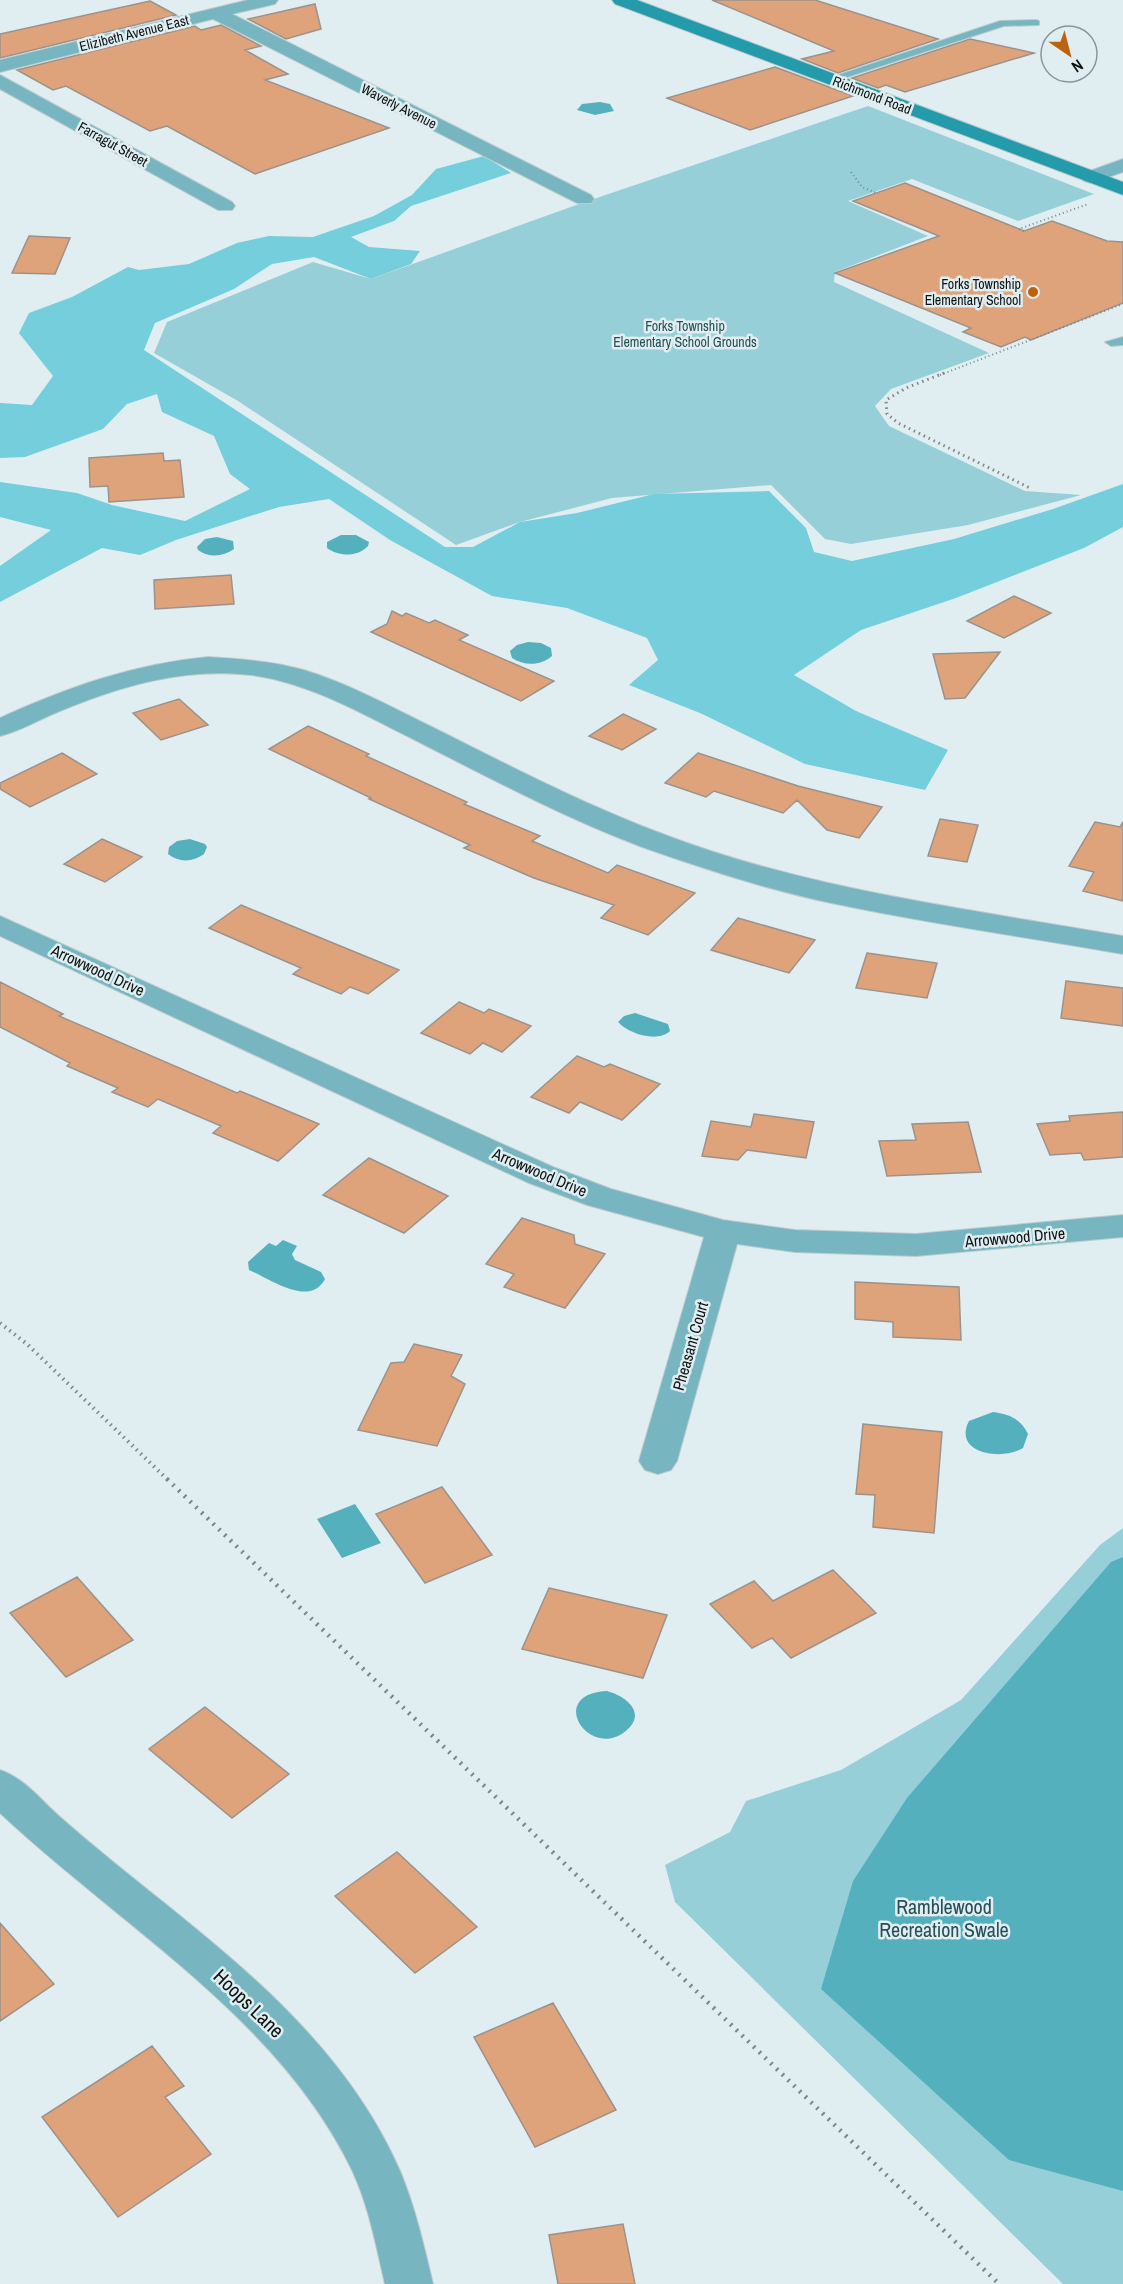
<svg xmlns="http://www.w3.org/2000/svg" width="1123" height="2284" font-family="'Archivo Narrow',sans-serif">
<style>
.green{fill:#97cfd8}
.forest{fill:#74cedc}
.water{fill:#55b0bd}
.building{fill:#dea37b;stroke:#9c928c;stroke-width:1.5}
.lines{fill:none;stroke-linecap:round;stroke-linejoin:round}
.lane-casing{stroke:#becbcd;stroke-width:2}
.street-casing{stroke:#becbcd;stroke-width:2}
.secondary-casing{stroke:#becbcd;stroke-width:2}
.path-far3{stroke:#7c8687;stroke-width:2;stroke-dasharray:1 3;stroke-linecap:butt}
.path-far2{stroke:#7c8687;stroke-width:3;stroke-dasharray:1.5 4;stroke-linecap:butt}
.path-far1{stroke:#7c8687;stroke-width:4;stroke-dasharray:1.5 4.5;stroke-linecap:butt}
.path{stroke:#7c8687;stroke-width:4.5;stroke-dasharray:2 6;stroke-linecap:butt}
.lane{fill:#77b6c1;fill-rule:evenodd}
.street{fill:#77b6c1;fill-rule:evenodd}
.secondary{fill:#249bab;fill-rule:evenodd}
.poi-dot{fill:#be630d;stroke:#e0eef1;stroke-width:2}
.labels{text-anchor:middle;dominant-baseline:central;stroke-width:5;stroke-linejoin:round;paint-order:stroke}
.far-street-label{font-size:14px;fill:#0d1212;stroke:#e0eef1}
.far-poi-label{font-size:14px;fill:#0d1212;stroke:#e0eef1;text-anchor:end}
.far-park-label{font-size:14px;fill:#265056;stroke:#e0eef1}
.street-label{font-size:16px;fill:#0d1212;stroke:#e0eef1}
.near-park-label{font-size:20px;fill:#265056;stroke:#e0eef1}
.near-street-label{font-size:20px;fill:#0d1212;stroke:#e0eef1}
</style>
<rect width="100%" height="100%" fill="#e0eef1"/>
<path class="green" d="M868,106L1094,194L1018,221L912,179L848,201L928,236L835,272L834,282L989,353L891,389L875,406L889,426L1025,491L1081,495L968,525L851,544L825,539L771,485L612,498L520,522L456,545L238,401L154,353L167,322L313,262L371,279L579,204Z
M1123,1528V2284H1063L675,1902L665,1865L730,1832L746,1801L841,1770L961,1700L1100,1545Z"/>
<path class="forest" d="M484,156L511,173L411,206L394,221L351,237L369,247L420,251L411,264L371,279L314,257L272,264L234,289L155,323L144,350L445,547H473L520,522L577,513L654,494L769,491L806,528L814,552L852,561L954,539L1053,509L1123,484V527L1084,548L956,598L861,630L794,675L856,711L948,750L925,790L805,764L700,713L629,685L658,660L647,638L567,608L492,596L390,540L329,499L279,507L176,540L140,555L102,548L0,602V566L51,530L0,517V482L77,493L112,505L185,521L250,489L230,474L214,436L162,412L157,394L127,404L103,429L25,457L0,458V403L32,405L53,376L19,333L29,313L72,297L128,267L139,270L189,264L237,243L269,236L313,237L374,216L412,195L436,169Z"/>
<path class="water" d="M600,102L610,104L614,111L595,115L577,110L582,104Z
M341,535H356L369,542L368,546C358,557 339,557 327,548V542Z
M217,537L233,541L234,549C223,557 209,558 198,550L197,547L205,539Z
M528,642L541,643L551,648L552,656C541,666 524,666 512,658L510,651L517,645Z
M190,839L205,844L207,847L204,854C193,862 179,863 168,854L169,847L177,841Z
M635,1013L668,1024L670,1031C658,1043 629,1034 618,1022L624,1016Z
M283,1240L297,1246L292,1254L295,1260L321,1272L325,1279C310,1308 270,1279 249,1270L248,1262L269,1243L276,1246Z
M993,1412C1009,1414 1021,1419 1028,1434L1023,1448C1003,1461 952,1454 969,1421Z
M355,1504L381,1543L342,1558L317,1519Z
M1123,1557V2191L1009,2160L821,1989L853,1881L907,1798L1111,1562Z
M607,1691C623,1695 647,1711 628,1729C591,1764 544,1694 607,1691Z"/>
<path class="building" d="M712,0H815L938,39L838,73L802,59L834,51Z
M150,1L176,15L0,58V34Z
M315,4L321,29L286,39L248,19Z
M221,25L261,46L245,50L288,74L265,80L389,128L255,174L167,126L150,131L66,86L53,90L17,70L195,26L201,30Z
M970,39L1034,53L905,92L886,85L878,88L852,78Z
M775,67L853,96L750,130L667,98Z
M905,183L1024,231L1052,221L1107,241L1123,242V303L1031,340L1025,337L1001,347L963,332L971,328L835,273L939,236L853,201Z
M29,236L70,238L55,274L12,273Z
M163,453L164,461L180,460L184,497L109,502L108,486L90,487L89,458Z
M231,575L234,604L155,609L154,580Z
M1014,596L1051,613L1004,638L967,621Z
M392,611L402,616L406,613L429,623L435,620L468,635L459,640L554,681L521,701L371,632L387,624Z
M1000,652L965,698L945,699L933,654Z
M179,699L208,725L161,740L133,713Z
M623,714L656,729L622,750L589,736Z
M308,726L369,754L366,756L467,802L464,804L540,836L532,841L608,873L617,865L695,893L648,935L601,918L614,905L534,878L464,848L470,845L369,799L371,798L269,749Z
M62,753L97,774L30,807L0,789V783Z
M698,753L798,786L882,807L859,838L827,830L797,800L783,813L714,791L706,797L665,783Z
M940,819L978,825L967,862L928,856Z
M1095,822L1120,827L1123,822V901L1083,891L1094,872L1069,866Z
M102,839L142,857L105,882L64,864Z
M241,905L333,943L399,970L368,994L350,987L341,994L293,974L301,968L209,928Z
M738,918L815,940L789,973L711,950Z
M867,953L937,963L927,998L856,988Z
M1066,981L1123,988V1026L1061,1018Z
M0,982L63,1014L59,1016L237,1093L240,1091L319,1124L278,1161L213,1133L221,1126L158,1099L148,1107L112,1092L118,1088L67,1066L70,1063L0,1027Z
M459,1002L484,1013L489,1009L531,1026L502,1052L483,1043L470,1054L421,1033Z
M577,1056L604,1067L610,1064L660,1084L622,1120L580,1102L569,1113L531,1097Z
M1123,1112V1157L1084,1160L1081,1153L1050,1155L1037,1124L1070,1121L1069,1116Z
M754,1114L814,1122L806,1158L747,1150L738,1160L702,1156L711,1121L751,1127Z
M968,1122L981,1172L887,1176L879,1141L916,1140L912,1124Z
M369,1158L448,1196L404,1233L323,1195Z
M522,1218L574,1235L575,1244L605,1254L565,1308L504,1287L514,1274L486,1264Z
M855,1282L959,1287L961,1340L893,1337V1322L855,1319Z
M414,1344L462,1355L451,1376L465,1384L437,1446L358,1430L391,1363L404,1362Z
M863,1424L942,1432L934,1533L873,1527L875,1495L856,1494Z
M442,1487L492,1555L425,1583L376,1514Z
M833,1570L876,1613L791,1658L772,1638L752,1648L710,1604L754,1581L773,1601Z
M77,1577L133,1640L66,1677L10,1613Z
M549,1588L667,1615L643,1678L522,1649Z
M205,1707L289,1774L232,1818L149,1749Z
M397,1852L477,1927L415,1973L335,1896Z
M0,1923L54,1984L0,2021Z
M553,2003L616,2110L535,2147L474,2037Z
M152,2046L184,2086L165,2097L211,2154L118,2217L42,2117Z
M623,2224L635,2284H558L549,2235Z"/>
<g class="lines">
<g class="lane-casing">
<path id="lane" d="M1036,20L1039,21V25L1004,26L835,81L826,79L1000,21Z
M1123,337V345L1111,346L1105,342Z"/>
</g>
<g class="street-casing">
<path id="street" d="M248,0H278L275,4L232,14L591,195L594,199L591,203H577L213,19L0,72V60Z
M0,75L232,202L235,206L232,210H218L0,89Z
M1123,159V172L1091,183L1084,181L1081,177L1084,173Z
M208,657C240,659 272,661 304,670C350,684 393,708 436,729C510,766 583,804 660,833C808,890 968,909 1123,936V954C1027,937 931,924 836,904C771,891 705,869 642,847C562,817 486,776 411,738C359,712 309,683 251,675C184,667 121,686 60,711C40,719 21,731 0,736V718C68,687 134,664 208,657Z
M0,916L553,1167L611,1189L723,1220L795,1230L916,1234L1123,1215V1237L916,1256L795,1252L737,1244L677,1461L671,1470L658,1474L645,1470L639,1461L704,1237L587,1205L529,1183L0,936Z
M0,1770C24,1778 41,1800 60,1817C77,1832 95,1847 112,1861C223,1951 341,2036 400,2171C415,2207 424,2246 433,2284H385C376,2246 369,2206 352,2170C278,2017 120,1926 0,1813Z"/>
</g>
<g class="secondary-casing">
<path id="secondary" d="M612,0H637L1123,182V195L615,4Z"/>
</g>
<path class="path-far3" d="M851,172L862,187L876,193
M1024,231L1019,229L1088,204
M940,375L1123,304"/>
<path class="path-far2" d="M944,373L906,388L886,400L887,414L898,423L1032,489"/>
<path class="path-far1" d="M0,1323L27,1344L168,1480"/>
<path class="path" d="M167,1479L999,2284"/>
<use href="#lane" class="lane"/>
<use href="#street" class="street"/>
<use href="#secondary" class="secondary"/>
</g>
<circle class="poi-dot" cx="1033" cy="292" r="6"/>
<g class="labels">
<g class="far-street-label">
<text transform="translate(134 33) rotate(-14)">Elizibeth Avenue East</text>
<text transform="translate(872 95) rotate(21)">Richmond Road</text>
<text transform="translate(399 106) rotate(27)">Waverly Avenue</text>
<text transform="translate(113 144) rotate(29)">Farragut Street</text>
</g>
<g class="far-poi-label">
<text x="1021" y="284">Forks Township<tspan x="1021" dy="16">Elementary School</tspan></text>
</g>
<g class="far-park-label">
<text x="685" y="326">Forks Township<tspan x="685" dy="16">Elementary School Grounds</tspan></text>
</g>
<g class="street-label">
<text transform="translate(98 970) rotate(25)">Arrowwood Drive</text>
<text transform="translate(540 1172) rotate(23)">Arrowwood Drive</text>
<text transform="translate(1015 1237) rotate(-5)">Arrowwood Drive</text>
<text transform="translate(690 1346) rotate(-74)">Pheasant Court</text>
</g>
<g class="near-park-label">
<text x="944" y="1906">Ramblewood<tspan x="944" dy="23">Recreation Swale</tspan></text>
</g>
<g class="near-street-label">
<text transform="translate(249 2003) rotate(44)">Hoops Lane</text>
</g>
</g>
<g transform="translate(1069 54) rotate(145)"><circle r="28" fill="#e0eef1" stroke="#8c9698" stroke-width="1.5"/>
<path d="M0-4.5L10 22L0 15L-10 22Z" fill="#be630d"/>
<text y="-9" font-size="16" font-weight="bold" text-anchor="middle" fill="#0d1212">N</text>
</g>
</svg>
